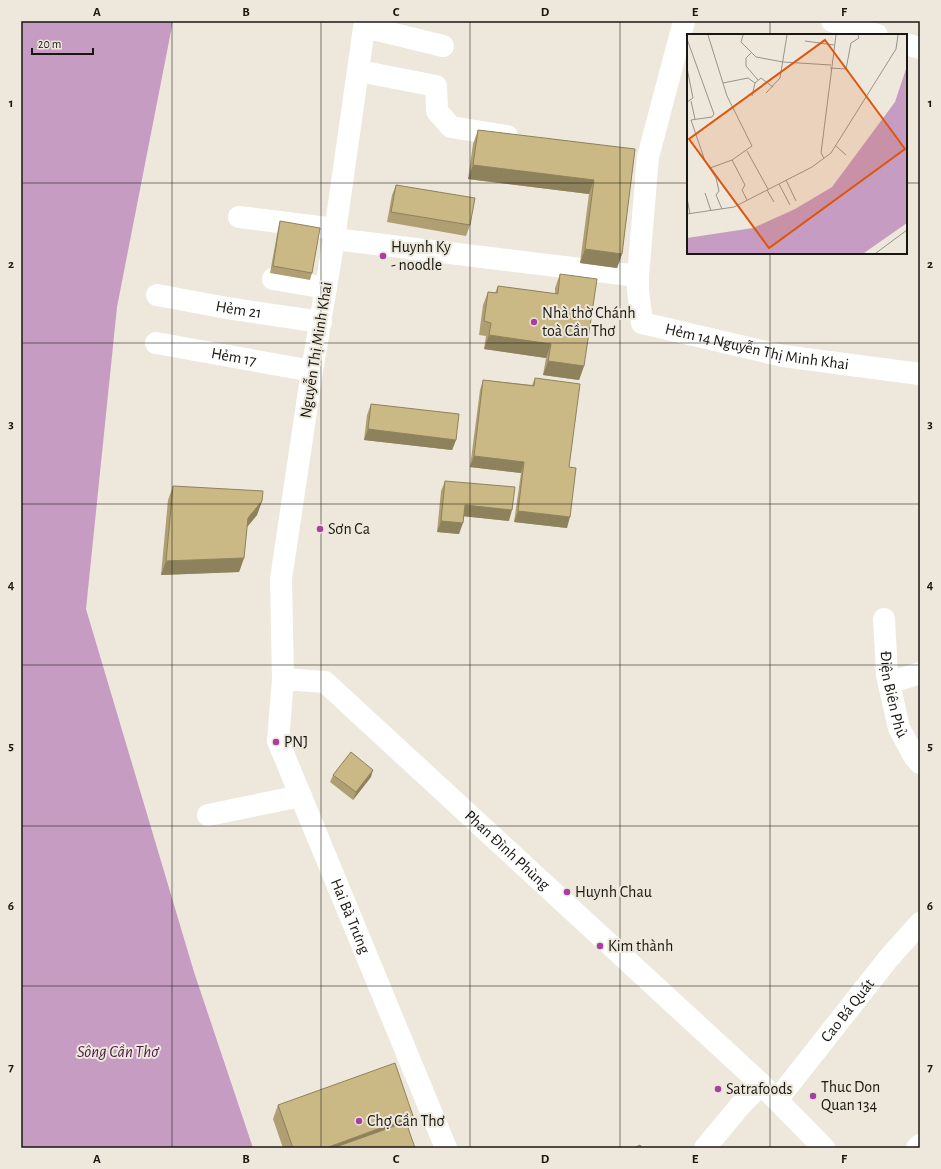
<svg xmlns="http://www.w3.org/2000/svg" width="941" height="1169" font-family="'Alegreya Sans',sans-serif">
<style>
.water{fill:#c69cc2}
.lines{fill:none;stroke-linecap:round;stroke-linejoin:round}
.minor{stroke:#fff;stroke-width:22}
.wall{fill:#af9f72}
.shaded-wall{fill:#8e825d}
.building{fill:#cbb985;stroke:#8e825d}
.grid{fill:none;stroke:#191712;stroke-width:1;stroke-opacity:0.55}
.poi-dot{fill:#a840a3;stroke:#ede8db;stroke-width:1.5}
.labels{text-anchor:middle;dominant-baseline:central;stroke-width:4;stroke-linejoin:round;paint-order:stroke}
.poi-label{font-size:16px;fill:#191712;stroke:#ede8db;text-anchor:start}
.street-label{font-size:16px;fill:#191712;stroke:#ede8db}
.water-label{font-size:17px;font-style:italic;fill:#4c1949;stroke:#ede8db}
.inset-road{fill:none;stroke:#98948b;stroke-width:1}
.view{fill:#de560c;fill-opacity:0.15;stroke:#de560c;stroke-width:2}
.inset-edge{fill:none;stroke:#191712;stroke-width:2}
.neatline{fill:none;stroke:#191712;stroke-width:1.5}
.grid-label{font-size:13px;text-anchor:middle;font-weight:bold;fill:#191712}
</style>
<rect width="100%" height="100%" fill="#ede8db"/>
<path class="water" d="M21,21H173L117,307L86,609L194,972L253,1148H21Z"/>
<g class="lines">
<g class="minor">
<path id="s1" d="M365,21L334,239L312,371L281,579L283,679L278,741L446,1148"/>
<path id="s2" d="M684,21L648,157L638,276V290L642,323L783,356L920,374"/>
<path d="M832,21L877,35"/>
<path d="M365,27L443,46"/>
<path d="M906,44L920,48"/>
<path d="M359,71L436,86L437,111L451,127L507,136"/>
<path d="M239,217L336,229"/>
<path d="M334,239L638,276"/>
<path d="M273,279L326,288"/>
<path id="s3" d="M157,295L227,308L321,322"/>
<path id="s4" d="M156,343L312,371"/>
<path id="s5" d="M884,619L887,675L899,728L914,756L920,763"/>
<path id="s6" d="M283,679L325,682L761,1084L824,1148"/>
<path d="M889,683L920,673"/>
<path d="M208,815L301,796"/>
<path id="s7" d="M777,1100L888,959L920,923"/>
<path d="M705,1148L739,1107L761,1084"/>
<path d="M917,1148L920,1145"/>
</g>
</g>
<path class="wall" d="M478,130L635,149L622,254L617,268L580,263L589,194L468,179L473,144Z
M396,185L470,225L466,236L387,222L392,195Z
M280,221L312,273L310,280L270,273L278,229Z
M560,274L584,366L579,380L543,375L546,358L484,349L486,336L479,335L483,305L488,292L495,293L498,286L555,294V288Z
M535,378L569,467L567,528L514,522L521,473L470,467L480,390L483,380L532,385Z
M371,404L456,440L452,450L364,440L367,415Z
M445,481L509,521L464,516L459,534L437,532L441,491Z
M173,486L262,501L257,515L247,527L244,558L239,572L161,575L168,500Z
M333,775L371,777L353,800L330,782Z
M278,1105L408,1130L415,1148H283L273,1119Z"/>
<path class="shaded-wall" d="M473,165L594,180L589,194L468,179Z
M585,249L622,254L617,268L580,263Z
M489,335L551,344L546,358L484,349Z
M548,361L584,366L579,380L543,375Z
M368,429L456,440L452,450L364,440Z
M474,456L524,462L521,473L470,467Z
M262,501L257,515L243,532L248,518Z
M465,505L512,510L509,521L461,516Z
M518,511L570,517L567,528L514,522Z
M441,521L463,523L459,534L437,532Z
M244,558L239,572L161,575L166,561Z
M373,770L371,777L353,800L356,792Z
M413,1116L408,1130L359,1148H326Z"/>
<path class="building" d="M478,130L635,149L622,254L585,249L594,180L473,165Z
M396,185L475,198L470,225L391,212Z
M280,221L320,228L312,273L273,266Z
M560,274L597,279L584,366L548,361L551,344L489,335L491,323L484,321L488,292L497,293L498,286L558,294Z
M535,378L580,384L569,467L576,468L570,517L518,511L524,462L474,456L483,380L534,386Z
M371,404L459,414L456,440L368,429Z
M445,481L515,487L512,510L465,505L463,523L441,521Z
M173,486L263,491L262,501L248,518L244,558L166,561Z
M351,752L373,770L356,792L333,775Z
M395,1063L413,1116L326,1148H293L278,1105Z
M406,1122L415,1148H333Z
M640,1145L642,1148H634Z"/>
<path class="grid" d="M172,21V1148M321,21V1148M470,21V1148M620,21V1148M770,21V35M21,183H688M906,183H920M770,253V1148M21,343H920M21,504H920M21,665H920M21,826H920M21,986H920"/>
<g class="poi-dot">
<circle cx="383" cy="256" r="4"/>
<circle cx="534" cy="322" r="4"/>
<circle cx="320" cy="529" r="4"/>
<circle cx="276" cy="742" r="4"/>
<circle cx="567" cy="892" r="4"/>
<circle cx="600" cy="946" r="4"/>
<circle cx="718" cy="1089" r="4"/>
<circle cx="813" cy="1096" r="4"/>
<circle cx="359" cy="1121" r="4"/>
</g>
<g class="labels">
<g class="poi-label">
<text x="391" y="247">Huynh Ky<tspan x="391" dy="18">- noodle</tspan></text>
<text x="542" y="313">Nhà thờ Chánh<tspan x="542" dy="18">toà Cần Thơ</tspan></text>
<text x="328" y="529">Sơn Ca</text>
<text x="284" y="742">PNJ</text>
<text x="575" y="892">Huynh Chau</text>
<text x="608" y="946">Kim thành</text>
<text x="821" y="1087">Thuc Don<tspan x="821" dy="18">Quan 134</tspan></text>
<text x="726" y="1089">Satrafoods</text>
<text x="367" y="1121">Chợ Cần Thơ</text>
</g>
<g class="street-label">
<text stroke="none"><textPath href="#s3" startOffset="83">Hẻm 21</textPath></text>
<text stroke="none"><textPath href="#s2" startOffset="425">Hẻm 14 Nguyễn Thị Minh Khai</textPath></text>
<text transform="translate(316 350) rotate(-81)">Nguyễn Thị Minh Khai</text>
<text stroke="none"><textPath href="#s4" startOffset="79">Hẻm 17</textPath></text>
<text stroke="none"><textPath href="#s5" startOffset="76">Điện Biên Phủ</textPath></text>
<text stroke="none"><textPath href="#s6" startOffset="290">Phan Đình Phùng</textPath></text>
<text stroke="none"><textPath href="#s1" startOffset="916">Hai Bà Trưng</textPath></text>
<text stroke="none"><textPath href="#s7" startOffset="114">Cao Bá Quát</textPath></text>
</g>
<g class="water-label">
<text x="118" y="1051">Sông Cần Thơ</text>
</g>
</g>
<g transform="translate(687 34)">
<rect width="220" height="220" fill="#ede8db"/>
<path d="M220,32V189L177,219H0V204L66,194L108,175L145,153L208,68Z" fill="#c69cc2"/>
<path class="inset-road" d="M21,1L40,62L65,112L45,126L23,134M56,1L54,8L69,23L96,28L144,31M0,5L27,80L25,83L4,86L18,127L29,144L32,157L29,161L35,175M118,7L147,11M65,18L59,24V32L71,46M0,34L6,64L0,68M143,34L159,35L164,9L172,4L171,1M36,49L61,44L68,49L74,44L86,53M79,59L93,44L100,1M65,62L68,49M4,67L8,85M149,112L159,121M60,117L81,155M137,124L134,119L149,1M45,126L58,151L55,156L60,166M99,146L109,167M92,150L103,171M80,156L87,168M18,159L24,177M0,164L3,180M0,180L47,173L125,133L144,119L209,15L211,1M189,219L220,196"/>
<path class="view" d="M138,6L218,115L82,214L2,105Z"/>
<rect width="220" height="220" class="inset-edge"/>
</g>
<rect width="941" height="1169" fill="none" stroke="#ede8db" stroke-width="44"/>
<path d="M32 48v6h61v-6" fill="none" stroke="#191712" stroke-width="2"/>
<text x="38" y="48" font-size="12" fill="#191712" stroke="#ede8db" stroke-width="3" paint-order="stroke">20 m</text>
<rect x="22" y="22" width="897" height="1125" class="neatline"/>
<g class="grid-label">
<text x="97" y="16">A</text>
<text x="246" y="16">B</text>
<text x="396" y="16">C</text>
<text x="545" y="16">D</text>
<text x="695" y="16">E</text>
<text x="844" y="16">F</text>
<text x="11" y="107">1</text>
<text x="930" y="107">1</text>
<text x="11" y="268">2</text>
<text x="930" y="268">2</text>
<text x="11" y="428">3</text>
<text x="930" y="428">3</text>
<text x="11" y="589">4</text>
<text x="930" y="589">4</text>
<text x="11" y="750">5</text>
<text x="930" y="750">5</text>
<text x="11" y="910">6</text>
<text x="930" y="910">6</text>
<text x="11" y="1071">7</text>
<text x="930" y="1071">7</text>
<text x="97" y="1163">A</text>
<text x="246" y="1163">B</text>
<text x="396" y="1163">C</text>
<text x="545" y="1163">D</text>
<text x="695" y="1163">E</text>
<text x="844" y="1163">F</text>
</g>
</svg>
